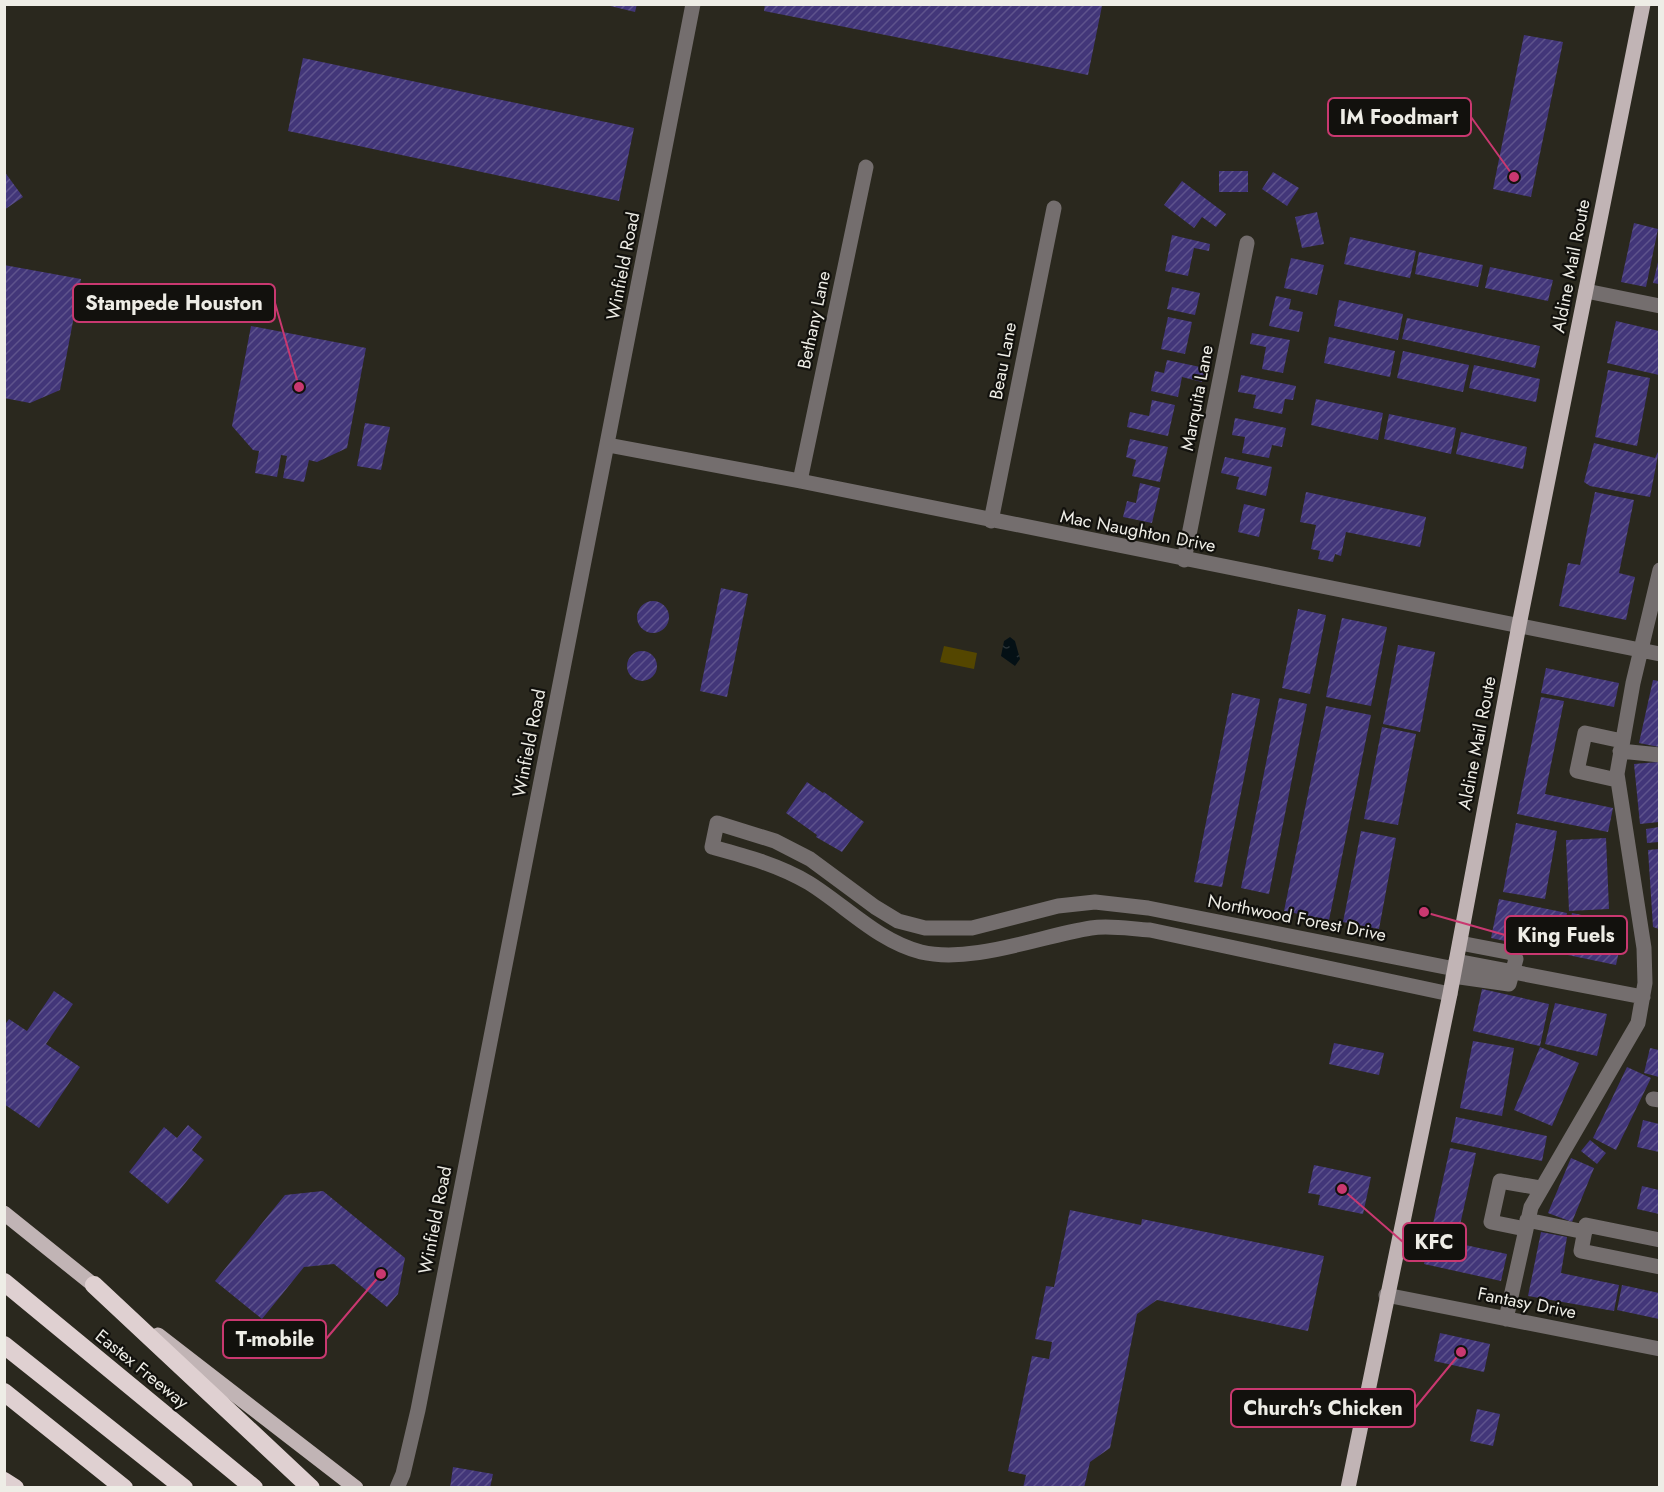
<svg xmlns="http://www.w3.org/2000/svg" width="1664" height="1492" font-family="Jost,sans-serif">
<style>
.garden{fill:#544600}
.water{fill:url(#water-ripples)}
.building{fill:url(#building-hatch)}
.lines{fill:none;stroke-linecap:round;stroke-linejoin:round}
.minor{stroke:#746e6e;stroke-width:15}
.major{stroke:#c1b4b5;stroke-width:15}
.highway{stroke:#dfd0d1;stroke-width:18}
.labels{text-anchor:middle;dominant-baseline:central;stroke-width:4.5;stroke-linejoin:round;paint-order:stroke}
.street-label{font-size:18px;fill:#eeede6;stroke:#12110d}
.leader{fill:none;stroke:#c93870;stroke-width:2}
.callout-dot{fill:#c93870;stroke:#12110d;stroke-width:2}
.callout{fill:#12110d;stroke:#c93870;stroke-width:2}
.callout-label{font-size:20px;text-anchor:middle;font-weight:bold;fill:#eeede6}
</style>
<defs>
<pattern id="water-ripples" width="26" height="14" patternUnits="userSpaceOnUse" patternTransform="scale(1.5)"><rect width="26" height="14" fill="#041015"/><path d="M2 4q2-2 4 0t4 0M15 11q2-2 4 0t4 0" fill="none" stroke="#293337"/></pattern>
<pattern id="building-hatch" width="6" height="6" patternUnits="userSpaceOnUse" patternTransform="scale(1.5)"><rect width="6" height="6" fill="#423679"/><path d="M-1 1l2-2M0 6l6-6M5 7l2-2" fill="none" stroke="#5e538c"/></pattern>
</defs>
<rect width="100%" height="100%" fill="#2a281e"/>
<path class="garden" d="M944,646L977,653L974,669L940,662Z"/>
<path class="water" d="M1010,637L1015,641L1020,659L1015,666L1001,656L1004,641Z"/>
<path class="building" d="M602,4H637L635,12Z
M765,4H1096L1102,6L1088,75L764,11Z
M1524,35L1563,42L1531,197L1493,189Z
M303,58L634,128L619,201L288,131Z
M4,171L23,197L4,210Z
M1219,171H1248V192H1219Z
M1273,172L1299,188L1287,206L1262,189Z
M1182,181L1226,214L1216,227L1202,217L1194,228L1164,205Z
M1317,212L1324,244L1302,248L1295,217Z
M1634,223L1658,229L1646,287L1621,282Z
M1172,235L1210,244L1209,251L1194,248L1188,276L1165,271Z
M1350,237L1416,251L1410,278L1344,264Z
M1419,252L1483,265L1478,287L1415,274Z
M1291,258L1324,265L1317,295L1284,288Z
M1659,258V284L1653,283Z
M4,265L81,279L60,390L30,403L4,398Z
M1490,267L1553,280L1548,301L1485,288Z
M1172,287L1200,293L1195,315L1167,309Z
M1276,296L1291,299L1289,309L1303,312L1299,332L1269,326Z
M1339,300L1403,314L1398,340L1334,326Z
M1168,317L1192,322L1185,354L1161,349Z
M1407,318L1540,346L1535,368L1402,339Z
M1616,321L1659,331V375L1607,363Z
M251,326L366,348L347,448L317,462L309,460L304,482L283,478L287,456L281,455L277,477L255,473L259,451L253,450L232,426Z
M1252,333L1290,340L1283,373L1262,369L1266,347L1250,344Z
M1329,337L1395,351L1390,377L1324,363Z
M1403,351L1469,365L1463,392L1397,378Z
M1167,360L1205,368L1202,382L1182,377L1178,397L1151,391L1155,371L1164,373Z
M1474,365L1540,379L1536,402L1469,388Z
M1608,370L1650,378L1637,446L1595,437Z
M1241,375L1296,386L1293,400L1285,399L1282,414L1253,408L1256,395L1238,392Z
M1316,399L1383,413L1378,440L1311,425Z
M1152,400L1175,405L1168,436L1127,427L1130,412L1149,416Z
M1389,414L1456,428L1451,454L1384,439Z
M1235,418L1286,428L1282,447L1272,445L1269,458L1242,453L1245,437L1232,435Z
M365,423L390,427L381,470L357,466Z
M1461,432L1527,447L1523,469L1456,454Z
M1130,439L1168,447L1160,482L1132,476L1136,460L1126,457Z
M1594,443L1655,458L1659,450L1650,497L1590,486L1584,482Z
M1225,457L1272,467L1266,496L1236,489L1239,477L1221,473Z
M1140,483L1160,488L1152,523L1123,517L1127,501L1136,503Z
M1306,492L1426,517L1420,547L1346,532L1341,556L1335,554L1333,562L1318,559L1320,551L1311,549L1316,525L1300,522Z
M1595,492L1634,500L1619,573L1635,577L1626,620L1559,606L1568,563L1580,565Z
M1244,504L1265,509L1259,537L1238,532Z
M721,588L748,594L727,697L700,691Z
M637 617a16 16 0 1 1 32 0a16 16 0 1 1-32 0Z
M1298,609L1326,615L1310,694L1282,688Z
M1342,618L1387,627L1371,706L1326,697Z
M1398,645L1435,652L1420,732L1383,724Z
M627 666a15 15 0 1 1 30 0a15 15 0 1 1-30 0Z
M1546,668L1619,683L1614,707L1541,693Z
M1653,680L1659,681V747L1639,743Z
M1232,693L1260,699L1222,887L1194,882Z
M1541,697L1564,701L1545,794L1613,808L1608,832L1517,814Z
M1279,698L1307,704L1269,894L1241,888Z
M1326,706L1371,715L1329,920L1284,911Z
M1382,727L1416,734L1398,825L1364,819Z
M1658,762L1659,822L1640,824L1634,764Z
M807,782L823,793L824,792L864,822L842,852L816,837L817,835L786,813Z
M1516,823L1557,831L1545,899L1503,892Z
M1659,827V842L1647,843L1646,829Z
M1361,831L1396,838L1379,929L1343,922Z
M1606,838L1609,909L1569,911L1566,840Z
M1659,849V929L1653,927L1648,850Z
M1499,899L1567,913L1559,952L1491,938Z
M1572,913L1625,924L1616,965L1563,954Z
M1482,989L1549,1004L1540,1046L1473,1031Z
M54,991L73,1004L46,1044L80,1067L39,1128L4,1104V1026L9,1019L27,1031Z
M1555,1003L1607,1014L1597,1056L1545,1044Z
M1473,1041L1514,1048L1502,1116L1460,1108Z
M1334,1043L1384,1053L1379,1075L1329,1064Z
M1540,1047L1579,1063L1552,1126L1514,1110Z
M1650,1048L1659,1050V1077L1644,1073Z
M1627,1067L1651,1078L1616,1150L1593,1138Z
M1456,1117L1547,1136L1542,1161L1451,1142Z
M1643,1120L1659,1124V1152L1637,1147Z
M188,1125L202,1137L192,1150L204,1160L168,1204L129,1172L164,1127L177,1138Z
M1590,1140L1606,1153L1597,1164L1581,1151Z
M1450,1148L1476,1153L1456,1243L1507,1254L1501,1281L1424,1264Z
M1571,1158L1594,1168L1572,1222L1548,1213Z
M1314,1165L1371,1177L1363,1214L1318,1205L1320,1195L1308,1193Z
M1642,1186L1659,1190V1214L1637,1209Z
M323,1191L405,1258L398,1294L387,1307L334,1264L304,1267L262,1319L215,1281L285,1195Z
M1070,1210L1141,1225L1142,1219L1324,1256L1308,1331L1157,1300L1137,1314L1110,1448L1090,1462L1084,1488H1023L1026,1475L1008,1471L1032,1356L1049,1359L1052,1342L1035,1339L1046,1286L1054,1287Z
M1541,1232L1567,1237L1561,1273L1619,1285L1614,1311L1528,1296Z
M1622,1285L1659,1293V1319L1617,1310Z
M1440,1333L1490,1344L1484,1372L1434,1361Z
M1477,1409L1500,1414L1493,1446L1470,1441Z
M453,1467L493,1474L490,1488H450Z"/>
<g class="lines">
<path class="minor" d="M1586,291L1660,306
M608,445L800,481L1660,654
M800,481L866,167
M991,521L1054,208
M1184,560L1247,243
M1620,751L1660,755
M1617,780L1577,771L1585,733L1622,741
M1456,961L1643,997
M1453,976L1509,984L1516,959L1512,953L1460,943
M1450,994L1150,930C1131,929 1110,925 1091,928C1040,936 972,964 921,952C878,941 846,906 809,883C779,865 745,856 712,847L717,823L775,841L810,859L875,907L898,921L925,928H972L1058,906L1095,902L1148,908L1455,969
M1653,1099L1660,1100
M1527,1220L1585,1232
M1525,1229L1491,1222L1500,1181L1540,1188
M1660,1240L1586,1225L1581,1251L1660,1267
M1386,1295L1660,1349
M1506,1319L1531,1207L1638,1023L1645,983L1644,948L1617,774L1633,683L1660,570
M397,1488L403,1474L418,1410L693,4"/>
<path class="major" d="M4,1213L101,1291
M158,1335L356,1488
M1348,1488L1450,994L1519,625L1643,4"/>
<path class="highway" d="M4,1282L254,1488
M94,1285L311,1488
M4,1345L184,1488
M4,1392L124,1488
M4,1481L15,1488"/>
</g>
<g class="labels">
<g class="street-label">
<text transform="translate(623 266) rotate(-79)">Winfield Road</text>
<text transform="translate(1571 266) rotate(-79)">Aldine Mail Route</text>
<text transform="translate(814 320) rotate(-78)">Bethany Lane</text>
<text transform="translate(1003 361) rotate(-79)">Beau Lane</text>
<text transform="translate(1197 398) rotate(-79)">Marquita Lane</text>
<text transform="translate(1138 531) rotate(11)">Mac Naughton Drive</text>
<text transform="translate(529 743) rotate(-79)">Winfield Road</text>
<text transform="translate(1477 743) rotate(-79)">Aldine Mail Route</text>
<text transform="translate(1297 918) rotate(11)">Northwood Forest Drive</text>
<text transform="translate(435 1220) rotate(-79)">Winfield Road</text>
<text transform="translate(1527 1303) rotate(11)">Fantasy Drive</text>
<text transform="translate(142 1369) rotate(39)">Eastex Freeway</text>
</g>
</g>
<path class="leader" d="M1514 177L1471 117M299 387L275 303M1424 912L1505 935M1342 1189L1403 1242M381 1274L326 1339M1461 1352L1415 1408"/>
<g class="callout-dot">
<circle cx="1514" cy="177" r="6"/>
<circle cx="299" cy="387" r="6"/>
<circle cx="1424" cy="912" r="6"/>
<circle cx="1342" cy="1189" r="6"/>
<circle cx="381" cy="1274" r="6"/>
<circle cx="1461" cy="1352" r="6"/>
</g>
<g class="callout">
<rect x="1328" y="98" width="143" height="38" rx="6"/>
<rect x="73" y="284" width="202" height="38" rx="6"/>
<rect x="1505" y="916" width="122" height="38" rx="6"/>
<rect x="1403" y="1223" width="63" height="38" rx="6"/>
<rect x="223" y="1320" width="103" height="38" rx="6"/>
<rect x="1231" y="1389" width="184" height="38" rx="6"/>
</g>
<g class="callout-label">
<text x="1399" y="124">IM Foodmart</text>
<text x="174" y="310">Stampede Houston</text>
<text x="1566" y="942">King Fuels</text>
<text x="1434" y="1249">KFC</text>
<text x="275" y="1346">T-mobile</text>
<text x="1323" y="1415">Church's Chicken</text>
</g>
<rect width="1664" height="1492" fill="none" stroke="#eeede6" stroke-width="12"/>
</svg>
